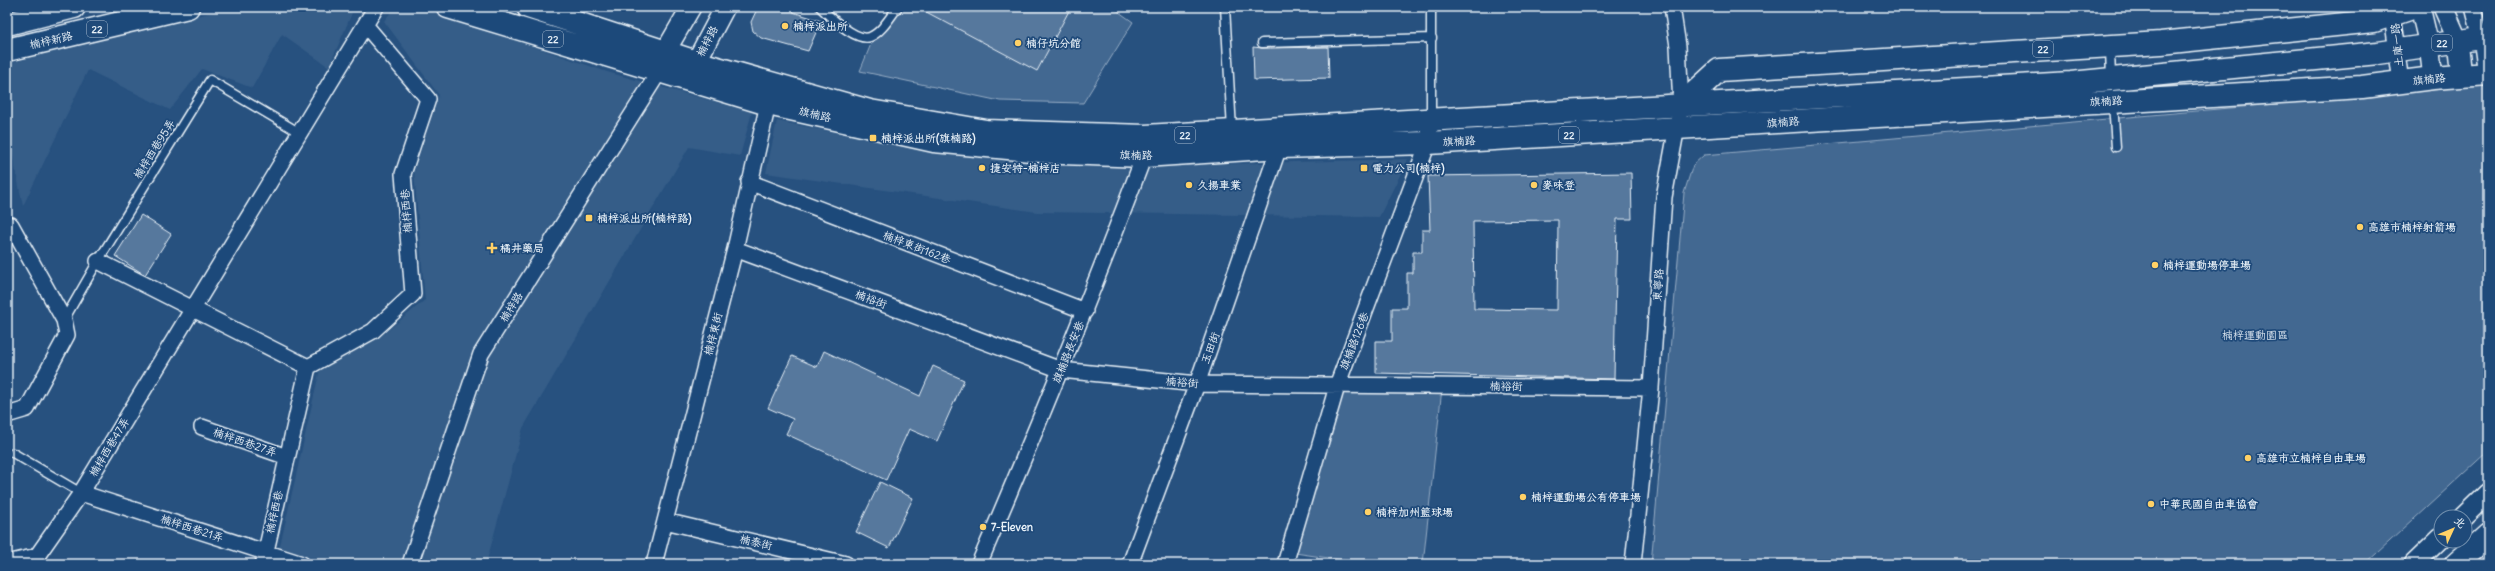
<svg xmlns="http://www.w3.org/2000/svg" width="2495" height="571" font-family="Delius,'LXGW WenKai TC',sans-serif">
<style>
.built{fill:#355d88}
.green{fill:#436891;stroke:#96acc4}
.building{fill:#57789d;stroke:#e8f1f8;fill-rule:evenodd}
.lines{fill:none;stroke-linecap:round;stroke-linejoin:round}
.service-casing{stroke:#e8f1f8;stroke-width:11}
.minor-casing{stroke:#e8f1f8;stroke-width:18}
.tertiary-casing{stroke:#e8f1f8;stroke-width:22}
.primary-casing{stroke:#e8f1f8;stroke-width:25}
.motorway-casing{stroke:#e8f1f8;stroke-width:25}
.service{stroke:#1f4a7a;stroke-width:8}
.minor{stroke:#1f4a7a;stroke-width:15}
.tertiary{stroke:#1f4a7a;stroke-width:19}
.primary{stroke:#1f4a7a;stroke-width:22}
.motorway{stroke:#1f4a7a;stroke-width:22}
.poi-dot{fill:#ffd166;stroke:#1f4a7a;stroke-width:1.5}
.labels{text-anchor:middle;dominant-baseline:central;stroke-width:3.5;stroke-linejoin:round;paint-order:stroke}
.shield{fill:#1f4a7a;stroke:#acbfd2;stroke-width:1}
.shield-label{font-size:10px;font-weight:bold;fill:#e8f1f8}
.poi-label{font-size:11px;font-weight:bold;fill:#e8f1f8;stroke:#1f4a7a;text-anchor:start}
.street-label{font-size:11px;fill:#e8f1f8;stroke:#1f4a7a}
.park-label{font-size:11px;fill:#d8e3ee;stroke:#1f4a7a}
</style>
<rect width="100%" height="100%" fill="#27517f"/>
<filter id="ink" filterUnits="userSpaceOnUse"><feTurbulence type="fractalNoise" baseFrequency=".025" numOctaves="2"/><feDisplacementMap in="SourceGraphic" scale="8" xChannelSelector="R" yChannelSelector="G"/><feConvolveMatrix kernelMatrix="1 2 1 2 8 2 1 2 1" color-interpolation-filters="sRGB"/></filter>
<g filter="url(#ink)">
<path class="built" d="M235,7H346L352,13L329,67L282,34L252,88L202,69L170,110L88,70L23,206L7,129V64L82,43Z
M395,7H419L607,72L752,112L740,156L689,147L523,428L486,564H276L320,369L380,337L425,300L414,171L439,95L384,21Z
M777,121L936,152L1101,167L1408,159L1379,217L1037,212L766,173Z"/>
<path class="green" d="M892,7H1112L1133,22L1083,103L1000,101L860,71L880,22Z
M2488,85V451L2365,564H1651L1684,193L1693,165L1704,155Z
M1442,388L1423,564H1369L1295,553L1342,389Z"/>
<path class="building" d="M758,7H795L793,12L821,21L808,51L761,38L753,31L751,22Z
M917,7H1071L1037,71Z
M1253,47L1262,48L1328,47L1329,78L1254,80Z
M1631,173L1632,219H1617L1614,379L1376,373V341H1392V308H1407V273H1413V252H1422V230H1430L1428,176ZM1558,220L1557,310L1474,309L1473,221Z
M141,215L171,234L145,275L115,256Z
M824,351L920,396L933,366L964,380L937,441L909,429L886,480L786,434L793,419L768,408L792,356L817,367Z
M880,482L913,498L889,548L856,532Z"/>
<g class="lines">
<g class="service-casing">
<path id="service" d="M820,7C829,16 856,42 870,37C882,32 890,17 898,7
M1225,7L1232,130
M1262,43L1432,38
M2110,47L2111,79
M2113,103L2116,147
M1431,118V7
M64,320L98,261L210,80L300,133
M13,453L81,493"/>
</g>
<g class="minor-casing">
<path id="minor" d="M2391,7L2401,83
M2473,7L2481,38L2486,74
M749,182L1085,311
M7,226L11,225L64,320L67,335L27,409L7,415
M735,249L1061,370L1197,384L1651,388
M98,261L308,367
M202,427L287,457
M81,493L302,564
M665,521L846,564
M7,563L37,556L81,493L376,7
M263,564L308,367L373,331L413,294L403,174L428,99L366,26
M410,564L481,354L659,72
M654,564L735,249L768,104
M979,564C1037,429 1092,294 1144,156V147
M1130,564L1197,384L1279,147V139
M1285,564L1338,383L1428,143L1431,121
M1633,564L1651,388L1664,197L1681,105L1678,46L1672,7"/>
</g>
<g class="tertiary-casing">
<path id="tertiary" d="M2420,7L2429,45L2433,78
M2443,7L2458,41L2462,76
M661,65L665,52L691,7
M681,66L696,62L725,7
M2463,517L2488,493
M2414,564L2441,538"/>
</g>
<g class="primary-casing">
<path id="primary" d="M448,7L768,104L934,141L1062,153L1144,156L1279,147L1428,143L2362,87L2433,78L2488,74
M528,7L696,62L870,111L986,131L1145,136L2071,83L2378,53L2488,37
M7,24L74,7
M7,50L188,7
M1681,105L1719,70L2161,43L2374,21L2415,7"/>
</g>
<g class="motorway-casing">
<path id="motorway" d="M2456,564L2488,535"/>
</g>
<use href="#service" class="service"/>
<use href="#minor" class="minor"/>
<use href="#tertiary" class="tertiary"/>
<use href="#primary" class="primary"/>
<use href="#motorway" class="motorway"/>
</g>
</g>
<g class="poi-dot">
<circle cx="785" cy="26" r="4"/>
<circle cx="1018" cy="43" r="4"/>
<rect x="869" y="134" width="8" height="8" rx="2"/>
<circle cx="982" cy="168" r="4"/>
<rect x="1360" y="164" width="8" height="8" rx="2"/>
<circle cx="1189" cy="185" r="4"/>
<circle cx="1534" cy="185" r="4"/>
<rect x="585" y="214" width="8" height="8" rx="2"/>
<circle cx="2360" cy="227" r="4"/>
<path d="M490 242h4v4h4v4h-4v4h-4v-4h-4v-4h4z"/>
<circle cx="2155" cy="265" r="4"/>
<circle cx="2248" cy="458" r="4"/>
<circle cx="1523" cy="497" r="4"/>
<circle cx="2151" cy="504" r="4"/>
<circle cx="1368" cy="512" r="4"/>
<circle cx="983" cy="527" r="4"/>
</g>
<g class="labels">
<g class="shield">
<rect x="87" y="21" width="20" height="16" rx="3"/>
<rect x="543" y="31" width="20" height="16" rx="3"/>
<rect x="2432" y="35" width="20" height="16" rx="3"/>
<rect x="2033" y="41" width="20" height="16" rx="3"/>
<rect x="1175" y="127" width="20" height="16" rx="3"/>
<rect x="1559" y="127" width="20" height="16" rx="3"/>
</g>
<g class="shield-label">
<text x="97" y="29">22</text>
<text x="553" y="39">22</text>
<text x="2442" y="43">22</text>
<text x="2043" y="49">22</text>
<text x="1185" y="135">22</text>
<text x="1569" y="135">22</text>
</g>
<g class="poi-label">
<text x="793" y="26">楠梓派出所</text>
<text x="1026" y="43">楠仔坑分館</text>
<text x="881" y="138">楠梓派出所(旗楠路)</text>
<text x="990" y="168">捷安特-楠梓店</text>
<text x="1372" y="168">電力公司(楠梓)</text>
<text x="1197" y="185">久揚車業</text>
<text x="1542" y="185">麥味登</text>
<text x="597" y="218">楠梓派出所(楠梓路)</text>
<text x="2368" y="227">高雄市楠梓射箭場</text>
<text x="500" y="248">橘井藥局</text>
<text x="2163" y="265">楠梓運動場停車場</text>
<text x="2256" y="458">高雄市立楠梓自由車場</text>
<text x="1531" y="497">楠梓運動場公有停車場</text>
<text x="2159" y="504">中華民國自由車協會</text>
<text x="1376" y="512">楠梓加州籃球場</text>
<text x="991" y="527">7-Eleven</text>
</g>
<g class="street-label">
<text transform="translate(51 40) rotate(-13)">楠梓新路</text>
<text transform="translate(707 41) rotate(-62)">楠梓路</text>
<text transform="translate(2397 45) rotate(-96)">土庫一路</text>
<text transform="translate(2429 79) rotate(-6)">旗楠路</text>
<text transform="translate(2106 101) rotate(-3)">旗楠路</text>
<text transform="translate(815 114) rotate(13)">旗楠路</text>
<text transform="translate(1783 122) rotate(-4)">旗楠路</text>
<text transform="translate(1459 141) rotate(-3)">旗楠路</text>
<text transform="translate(154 149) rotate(-58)">楠梓西巷95弄</text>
<text transform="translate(1136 155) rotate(1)">旗楠路</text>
<text transform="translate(406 211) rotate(-94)">楠梓西巷</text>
<text transform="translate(917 247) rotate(21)">楠梓東街162巷</text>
<text transform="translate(1658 285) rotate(-86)">東寧路</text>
<text transform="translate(871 299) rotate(20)">楠裕街</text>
<text transform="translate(511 307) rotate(-58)">楠梓路</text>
<text transform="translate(713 334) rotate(-76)">楠梓東街</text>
<text transform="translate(1354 341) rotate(-69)">旗楠路126巷</text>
<text transform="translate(1210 348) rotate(-70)">玉田街</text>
<text transform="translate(1068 352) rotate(-68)">旗楠路長安巷</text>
<text transform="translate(1182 382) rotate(5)">楠裕街</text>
<text transform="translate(1506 386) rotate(1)">楠裕街</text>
<text transform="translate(245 442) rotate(19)">楠梓西巷27弄</text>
<text transform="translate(109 447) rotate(-59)">楠梓西巷47弄</text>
<text transform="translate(274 512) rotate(-77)">楠梓西巷</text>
<text transform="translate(192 528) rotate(18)">楠梓西巷21弄</text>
<text transform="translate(756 542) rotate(13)">楠泰街</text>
</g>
<g class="park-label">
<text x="2255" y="335">楠梓運動園區</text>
</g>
</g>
<rect width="2495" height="571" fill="none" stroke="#1f4a7a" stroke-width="24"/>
<rect x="12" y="12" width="2471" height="547" fill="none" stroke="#e8f1f8" stroke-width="1.5" filter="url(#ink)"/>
<g transform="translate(2453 529) rotate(46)"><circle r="19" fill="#1f4a7a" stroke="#6f8dac"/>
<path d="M0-3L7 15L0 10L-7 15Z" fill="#ffd166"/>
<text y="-6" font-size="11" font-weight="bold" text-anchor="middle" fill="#e8f1f8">北</text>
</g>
</svg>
